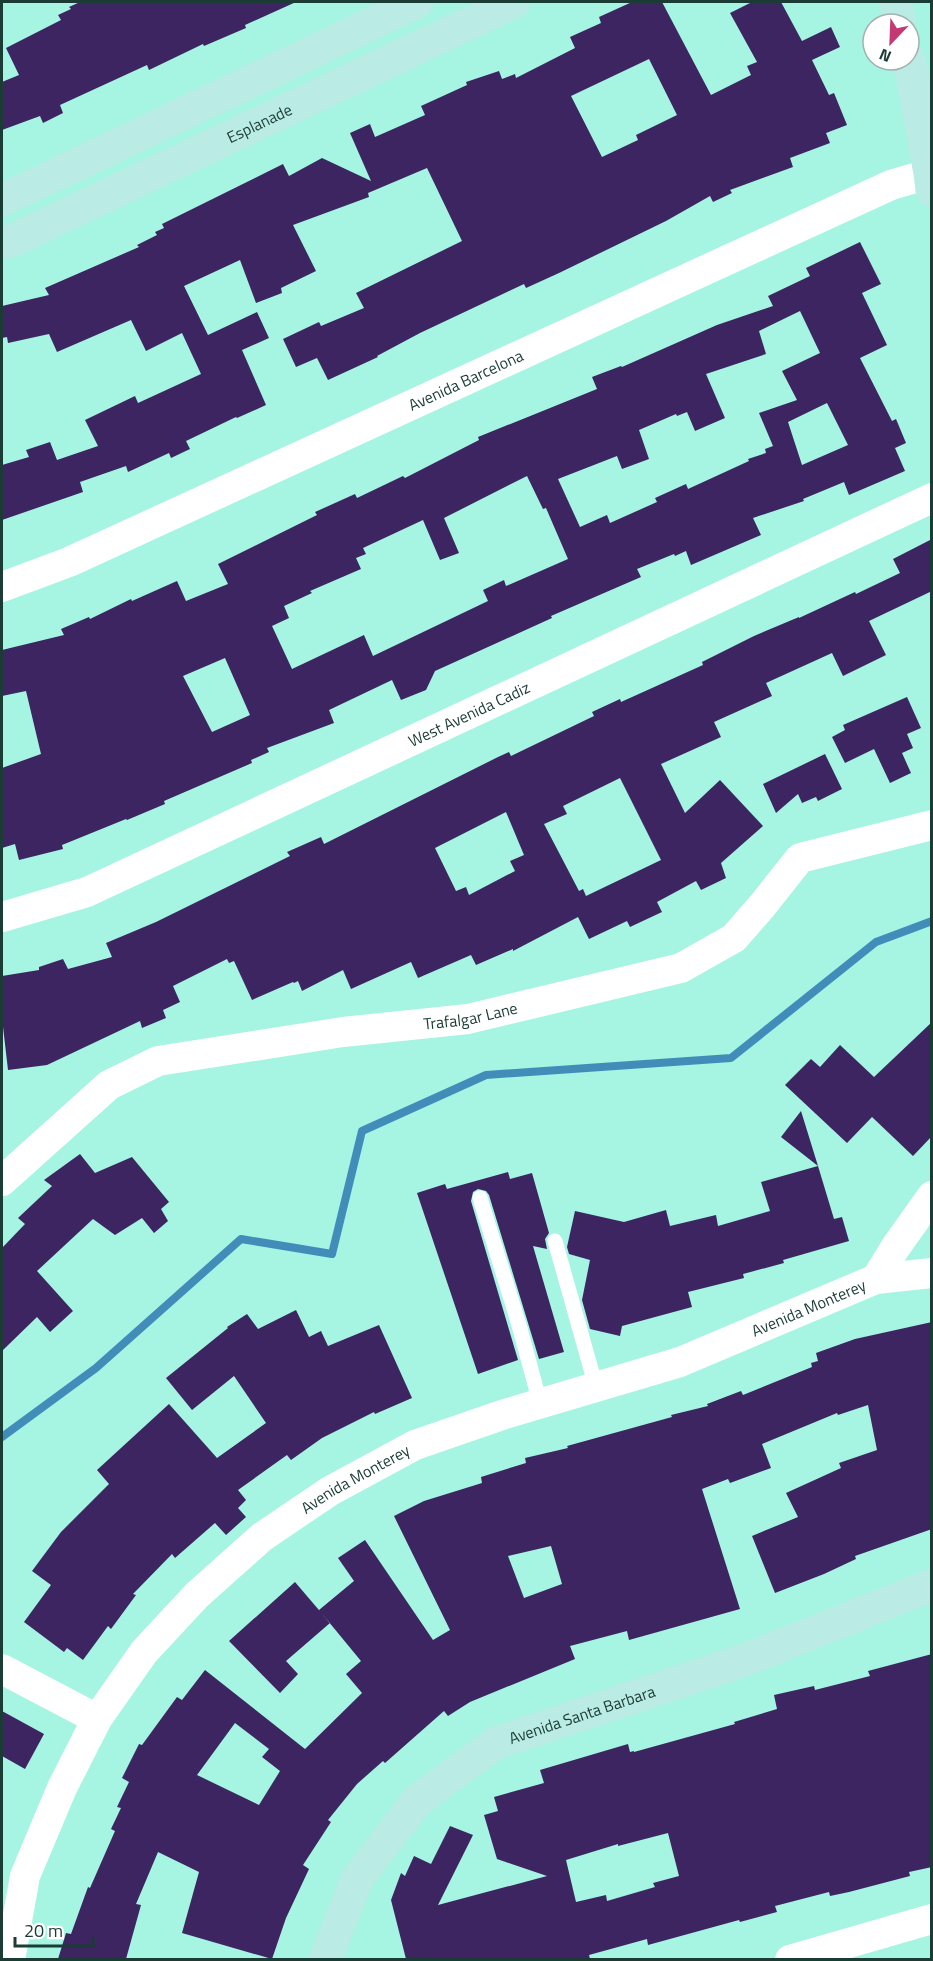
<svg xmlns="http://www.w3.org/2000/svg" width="933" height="1961" font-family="'Titillium Web',sans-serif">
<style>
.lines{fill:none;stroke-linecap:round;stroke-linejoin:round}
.stream{stroke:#428cba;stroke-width:8}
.building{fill:#3c2560;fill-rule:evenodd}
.lane{stroke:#fff;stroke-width:15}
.street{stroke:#fff;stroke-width:30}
.secondary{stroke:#baebe4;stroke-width:33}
.labels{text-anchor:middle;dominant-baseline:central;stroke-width:6;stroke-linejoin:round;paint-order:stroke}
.street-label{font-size:16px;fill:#1b3c35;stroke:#fff}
</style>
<rect width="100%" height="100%" fill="#a6f4e2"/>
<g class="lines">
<path class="stream" d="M2,1437L96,1368L241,1239L332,1254L362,1131L486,1075L731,1058L876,942L932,921"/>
</g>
<path class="building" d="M80,2H296L245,25L246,28L204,46L203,44L149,70L147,65L60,105L63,113L43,123L40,116L2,130V82L19,75L6,48L61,20L58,15L71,9L69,7Z
M632,2H662L711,95L751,75L747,66L757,62L730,13L752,2H781L802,41L831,27L840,47L812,60L829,95L834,93L847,125L826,133L830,143L790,158L793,167L730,190L732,193L713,202L710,196L666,221L559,273L526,288L524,284L507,292L420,333L377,356L378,357L328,380L317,358L296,367L283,339L319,322L321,326L364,308L356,293L462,241L427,168L368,193L369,197L293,225L316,271L281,288L282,293L256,303L240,260L184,286L208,335L257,312L269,338L242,350L266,405L237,418L236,417L186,441L190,449L171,458L169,453L128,472L126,466L80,482L83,492L2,520V465L29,457L26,450L50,442L57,460L98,446L85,420L135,396L138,403L201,374L182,333L146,351L131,320L57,352L49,334L8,343L7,337L2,338V306L49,295L45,288L139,247L137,245L157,235L155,232L164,228L162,224L283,164L289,176L322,158L371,181L350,133L370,124L375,137L425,115L421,106L467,85L466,82L499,71L502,79L515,74L516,78L575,48L570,37L601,23L599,17ZM649,59L677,115L636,135L638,140L602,157L571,96Z
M860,242L881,284L862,293L887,345L860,358L892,421L896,419L906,443L895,448L905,471L849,495L844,482L803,499L804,501L753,518L761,535L691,565L686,551L675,556L674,554L637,569L641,577L551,616L552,618L435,671L426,690L401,700L392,680L329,710L334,723L267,748L269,752L251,760L252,763L164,801L165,804L127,820L126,819L62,845L63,849L19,860L15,844L2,848V768L41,754L26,691L2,696V650L64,635L61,629L89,617L90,619L131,599L132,601L177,581L186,601L228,584L218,564L317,515L315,512L355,494L357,498L403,476L405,478L479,440L478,437L597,389L592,377L621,366L622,367L717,325L773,306L768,296L810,276L806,268ZM800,311L820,353L782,371L797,400L759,413L773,446L765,449L766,453L748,459L749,461L688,489L686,484L655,498L657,502L610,523L607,515L580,527L558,479L617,456L622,469L649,459L639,430L676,414L677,416L687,412L695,431L725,418L706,374L766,354L759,331ZM827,403L848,445L802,465L788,422ZM527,476L543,509L546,508L568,559L506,586L504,580L483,590L488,601L373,656L364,635L292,669L272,626L289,618L284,606L312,593L310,591L361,569L356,558L366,554L363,548L423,520L440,560L459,553L444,518ZM225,658L250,715L212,732L183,676Z
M932,539V591L869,621L886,655L843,676L832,653L766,683L772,696L714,722L721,737L661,764L685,813L720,780L763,826L721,863L726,878L701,890L696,881L657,902L662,912L630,927L627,921L589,939L578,917L513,951V949L476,965L471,955L418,978L411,962L351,989L343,970L302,991L298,981L294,983L293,982L252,1000L234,961L229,963L227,959L173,986L180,1002L163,1010L166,1018L142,1028L140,1021L47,1065L8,1070L2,1018V976L39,970V967L63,959L68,969L112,957L106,943L156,922L290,856L287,852L321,837L324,844L498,757L509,752L511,756L594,716L592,712L620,699L621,702L703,665L702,662L754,636L799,617V618L855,592L856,594L900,573L893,559ZM620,778L661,860L586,896L583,889L579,891L544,824L567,814L563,806ZM506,812L524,855L510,861L515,871L469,895L466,887L456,891L435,848Z
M907,697L921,728L907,734L913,748L902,753L911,773L890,783L874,749L845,763L832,737L845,730L843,725Z
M825,754L842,789L818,801L816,797L802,803L798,794L776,813L763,784Z
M932,1022V1136L913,1156L872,1117L847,1143L785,1085L811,1059L820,1067L840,1045L874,1077Z
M801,1111L818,1166L781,1137Z
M80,1154L95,1173L132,1157L169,1202L161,1209L168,1221L154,1233L142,1218L115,1235L93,1219L37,1271L73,1311L50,1332L37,1317L2,1351V1248L25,1224L18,1218L52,1186L44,1180Z
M818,1166L834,1219L842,1217L849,1241L783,1260L784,1263L743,1274L744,1278L688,1292L692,1307L622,1326L620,1336L590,1329L582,1300L590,1260L569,1254L567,1247L575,1211L624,1222L666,1210L670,1226L716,1215L718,1226L770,1211L761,1182Z
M508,1172L510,1179L532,1173L549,1233L545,1239L547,1249L533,1246L564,1352L539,1359L489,1195L486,1191L478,1189L473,1192L471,1201L518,1360L478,1374L417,1193L445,1184L447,1189Z
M296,1310L309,1337L321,1331L328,1346L379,1325L412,1398L375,1414L374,1412L322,1438L291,1460L287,1455L238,1490L246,1500L238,1508L246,1517L226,1535L215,1523L175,1558L172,1554L133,1594L136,1595L111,1629L108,1626L83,1660L67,1648L64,1652L24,1622L51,1585L32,1571L61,1532L109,1484L97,1470L169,1404L217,1458L266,1423L234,1376L192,1410L166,1378L228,1328L227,1327L247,1314L258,1329Z
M932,1322V1529L855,1556L856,1559L824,1574L775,1593L752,1536L798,1517L786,1493L841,1468L839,1463L877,1450L868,1405L838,1415L837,1413L762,1444L771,1468L730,1483L728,1479L702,1489L740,1609L629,1640L627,1631L570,1646L575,1659L470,1702L448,1716L444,1711L385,1763L383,1761L357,1784L328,1820L331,1822L303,1865L309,1869L286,1918L272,1959L182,1933L199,1872L158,1852L136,1904L141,1905L126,1959H58L66,1933L71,1934L88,1887L90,1888L115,1831L111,1829L121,1808L117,1807L129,1782L122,1778L139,1744L142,1745L177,1697L182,1700L205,1670L305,1749L362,1693L346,1674L361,1661L319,1610L354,1581L338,1558L365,1540L433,1640L450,1630L394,1516L424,1501L482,1483L481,1477L526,1463L525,1458L568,1448L567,1446L672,1417L671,1415L708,1406L707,1404L741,1391L743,1395L812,1367L811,1363L818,1361L816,1353L855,1339ZM551,1546L562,1584L524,1598L508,1556ZM235,1723L269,1749L262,1757L280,1771L259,1805L197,1775Z
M295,1582L330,1623L286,1661L298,1674L280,1693L229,1641Z
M932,1654V1867L909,1872L910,1876L849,1892L830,1896L829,1892L775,1906L777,1912L740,1922L739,1920L648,1945L647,1939L589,1955L590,1959H406L391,1900L401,1873L405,1876L414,1856L431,1864L450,1826L473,1835L438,1905L547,1876L497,1859L484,1815L498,1811L494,1797L544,1783L540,1770L628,1744L630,1752L634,1751V1752L735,1724L734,1722L777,1709L774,1695L814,1686L815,1690L870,1676L868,1671ZM668,1833L679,1876L653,1883L655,1887L607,1901L606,1895L576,1902L566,1860L618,1844V1846Z
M2,1711L44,1734L25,1769L2,1756Z"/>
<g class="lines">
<path class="lane" d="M480,1198L519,1325L540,1403
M555,1241L596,1387"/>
<g class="street">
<path id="s1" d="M2,587L69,562L891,185L932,173"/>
<path id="s2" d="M2,917L87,892L932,498"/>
<path id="s3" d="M2,1181L109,1085L158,1061L343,1032L468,1019L681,968L734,938L762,906L800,858L932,825"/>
<path d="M876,1279L895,1248L932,1196"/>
<path d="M2,1669L97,1719"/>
<path id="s4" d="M10,1960L25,1876L62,1788L97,1719L144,1652L197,1595L262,1537L330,1491L415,1445L502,1415L680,1362L876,1279L932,1273"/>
<path d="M790,1960L932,1919"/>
</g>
<g class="secondary">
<path d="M895,2L900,24"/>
<path d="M909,60L930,173L932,190"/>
<path d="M2,200L417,2"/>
<path id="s5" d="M2,243L11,241L514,2"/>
<path id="s6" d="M325,1960L357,1879L418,1800L496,1743L742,1661L932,1585"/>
</g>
</g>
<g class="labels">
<g class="street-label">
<text stroke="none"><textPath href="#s5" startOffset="284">Esplanade</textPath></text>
<text stroke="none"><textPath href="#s1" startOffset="508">Avenida Barcelona</textPath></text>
<text stroke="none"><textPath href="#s2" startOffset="510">West Avenida Cadiz</textPath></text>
<text stroke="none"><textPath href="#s3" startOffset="514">Trafalgar Lane</textPath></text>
<text stroke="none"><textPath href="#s4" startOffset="1101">Avenida Monterey</textPath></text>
<text stroke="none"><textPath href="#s4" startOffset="615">Avenida Monterey</textPath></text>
<text stroke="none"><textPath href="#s6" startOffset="374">Avenida Santa Barbara</textPath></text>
</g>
</g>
<rect width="933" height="1961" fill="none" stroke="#1b3c35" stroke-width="6"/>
<g transform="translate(891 42) rotate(203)"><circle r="28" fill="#ffffff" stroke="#a4b1ae" stroke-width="1.5"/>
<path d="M0-4.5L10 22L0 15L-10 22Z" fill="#c23973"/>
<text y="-9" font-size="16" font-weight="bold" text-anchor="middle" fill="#1b3c35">N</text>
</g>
<path d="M15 1937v9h78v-9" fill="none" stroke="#1b3c35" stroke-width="3"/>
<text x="24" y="1937" font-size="18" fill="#1b3c35" stroke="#ffffff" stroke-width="4.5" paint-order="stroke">20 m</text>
</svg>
